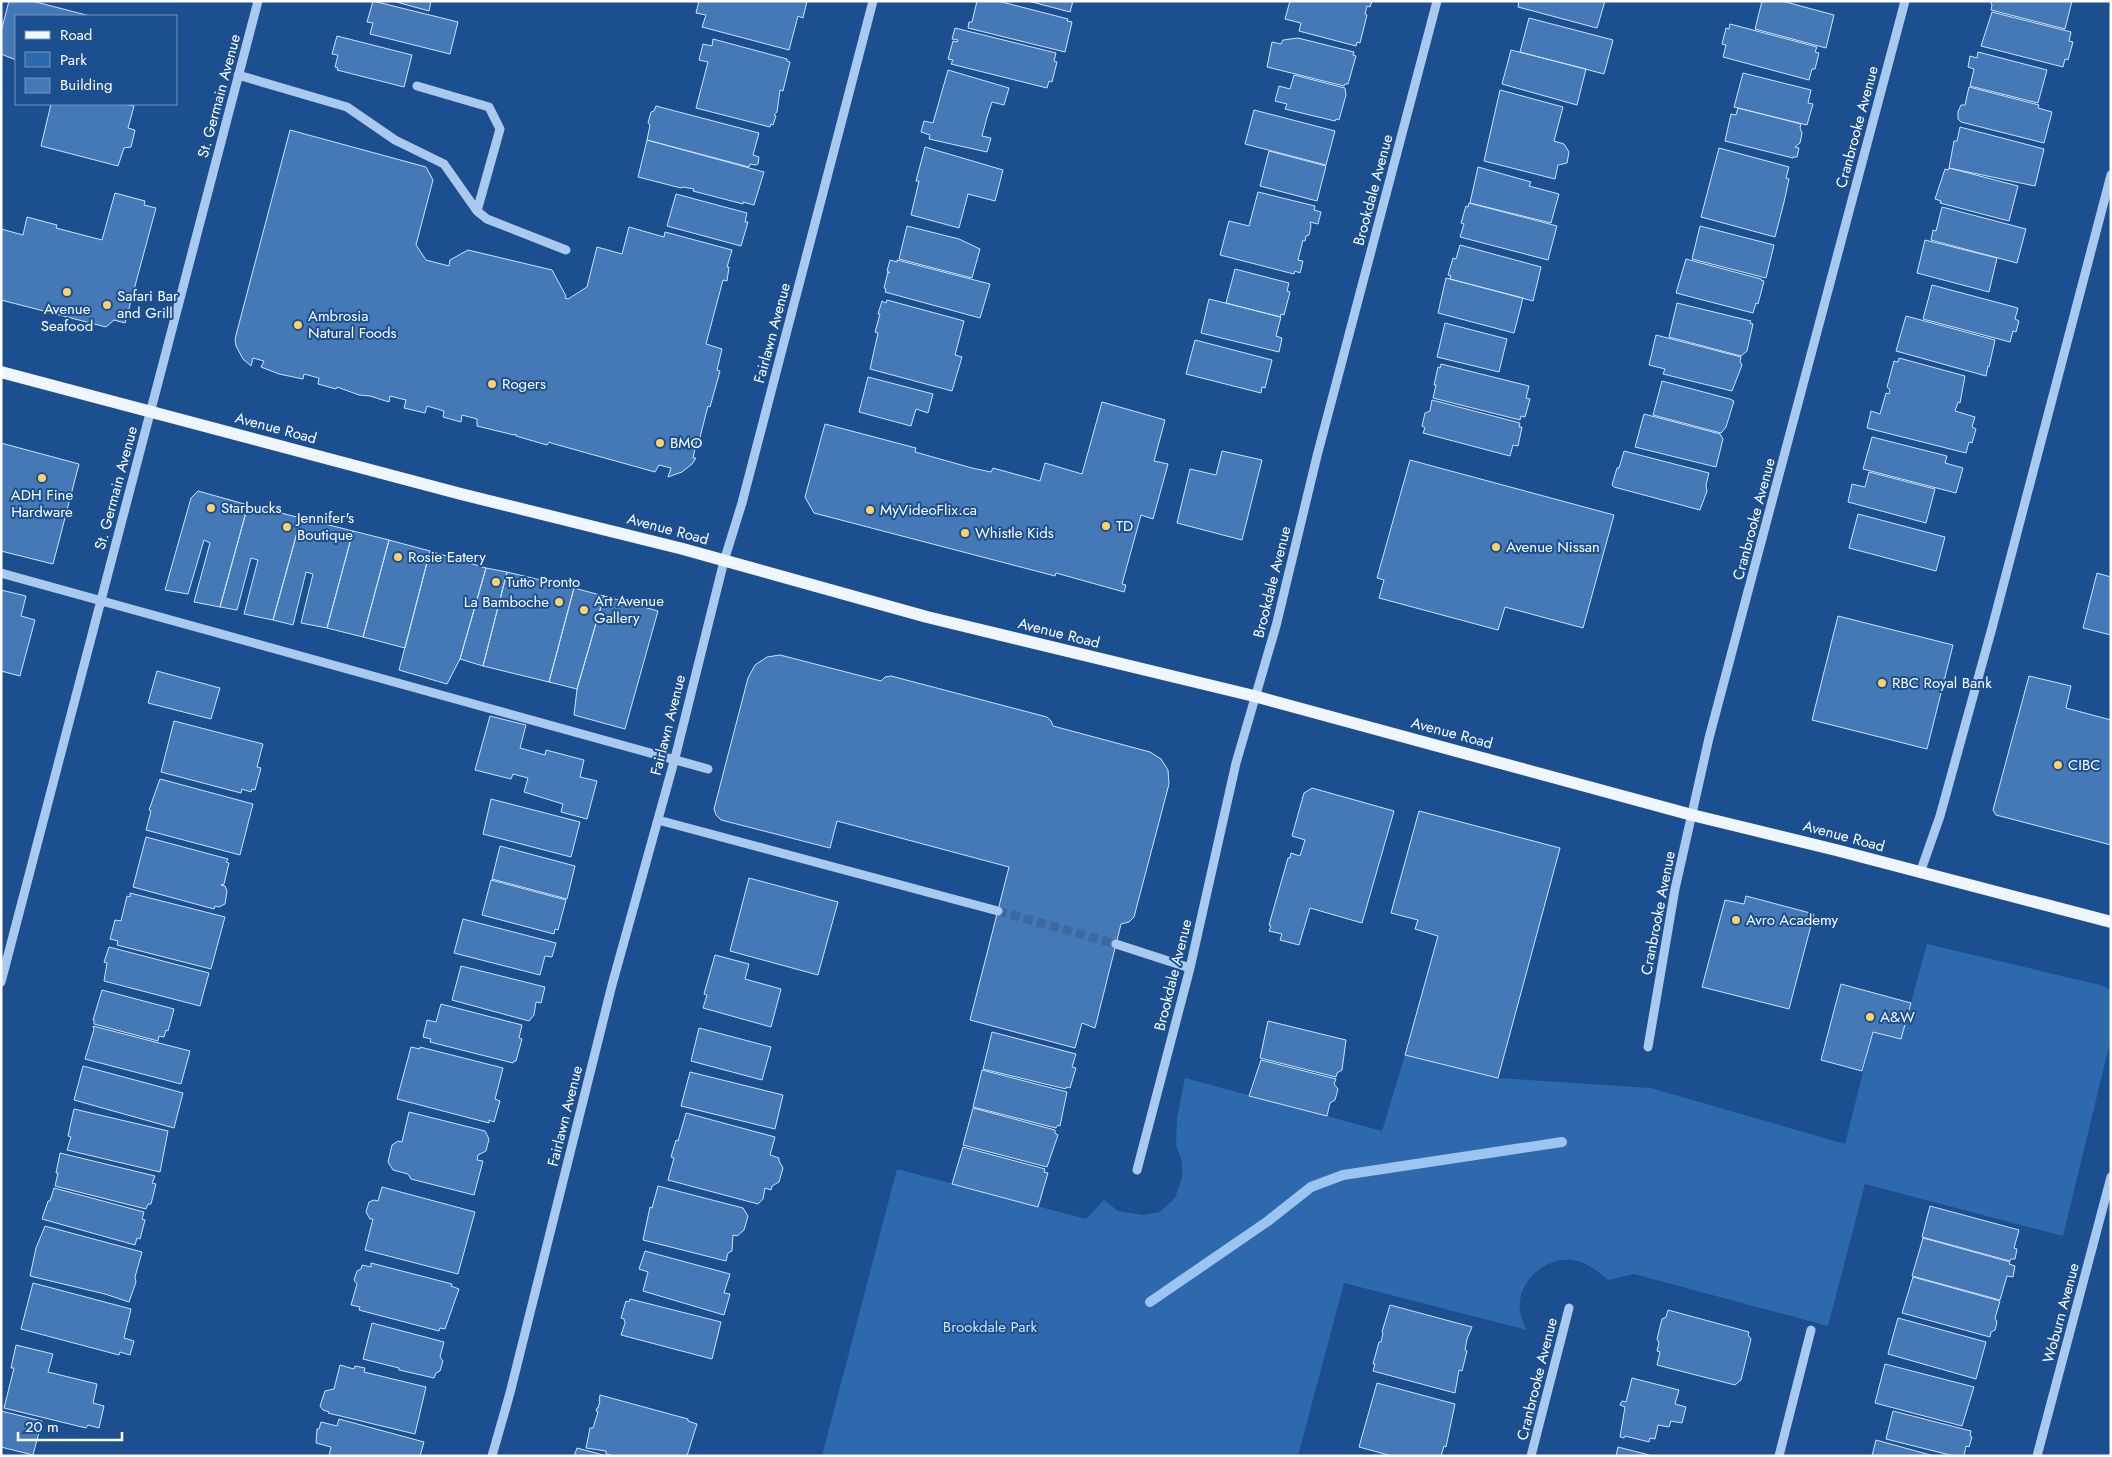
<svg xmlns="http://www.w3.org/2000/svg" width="2112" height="1457" font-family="Jost,sans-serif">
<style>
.green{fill:#2e69ad}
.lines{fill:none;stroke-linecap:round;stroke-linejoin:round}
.stream{stroke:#9cc4f0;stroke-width:10}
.building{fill:#4478b7;stroke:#cfe3fa}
.minor-tunnel{stroke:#3d69a0;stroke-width:9;stroke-dasharray:9 4.5;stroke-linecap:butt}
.minor{stroke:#a9c9ee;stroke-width:9}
.major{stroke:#f0f6ff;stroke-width:12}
.poi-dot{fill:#ffd166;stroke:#1b4f8f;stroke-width:2}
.labels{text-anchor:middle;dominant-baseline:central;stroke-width:4;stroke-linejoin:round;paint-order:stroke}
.street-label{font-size:15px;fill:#fff;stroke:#1b4f8f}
.poi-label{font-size:15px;fill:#fff;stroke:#1b4f8f;text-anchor:start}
.park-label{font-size:15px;fill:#cfe3fa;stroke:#1b4f8f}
</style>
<rect width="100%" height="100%" fill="#1b4f8f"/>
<path class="green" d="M1927,944L2100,985L2111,990V1038L2063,1236L1865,1184L1828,1326L1634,1274L1608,1280C1599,1272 1585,1261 1572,1260C1542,1257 1513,1286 1521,1316C1522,1321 1525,1326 1527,1330L1344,1283L1298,1456H822L897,1169L1086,1219L1104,1200L1118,1211L1143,1215L1160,1212L1175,1198L1182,1178V1162L1176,1145L1177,1118L1185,1078L1382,1131L1405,1055L1498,1078L1651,1088L1845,1144L1873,1032L1901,1039Z"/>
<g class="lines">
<path class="stream" d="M1150,1302L1268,1221L1311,1187L1343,1175L1562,1142"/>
</g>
<path class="building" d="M9,1H32L90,16H16V60L1,54V32Z
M373,1L458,22L450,54L370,34L373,23L367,22Z
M393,1H431L429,11Z
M699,1H807L803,18L798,16L789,50L702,27L706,15L696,13Z
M977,1H998L1068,19L1067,21L1072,22L1065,52L968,28L969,22H972Z
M1028,1H1073L1070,12Z
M1290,1H1372L1370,7L1367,6L1365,14L1367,15L1360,43L1357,42L1356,46L1299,31L1301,23L1285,19Z
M1519,1H1605L1597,28L1518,7Z
M1762,1H1782L1834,15L1826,48L1755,29Z
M1990,1H2072L2065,29L1991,10L1992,5Z
M1992,12L2071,32L2069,41L2073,42L2068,60L2065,59L2063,67L1981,46Z
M1529,18L1613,40L1604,74L1520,52Z
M1730,24L1817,47L1815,52L1819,53L1815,69H1812L1809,80L1723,57L1726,45L1722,44L1726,28L1729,29Z
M955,28L1056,53L1054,61L1057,62L1052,82L1049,81L1047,88L951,64L953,60L948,59L953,41L957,42L958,40L952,39Z
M337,36L412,55L404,87L337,70L338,68L335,67L338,55L332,54Z
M1298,38L1354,52L1353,55L1356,56L1348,84H1345L1344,86L1267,67L1272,42L1281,44L1283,40Z
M713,39L787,59V61L790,62L783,91L780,90L777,112L774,115L776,116L773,125L771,124L770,127L696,108L708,62L699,60L703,44L712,46Z
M1511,50L1586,69L1577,105L1502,84Z
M1978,52L2047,70L2038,103L1970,86L1974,69L1968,67L1970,56L1977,58Z
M948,70L1009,88L1004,105L992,102L987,117L982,136L991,138L987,152L929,139L930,135L921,132L924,121L933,123Z
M1743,73L1811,90L1808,103L1813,104L1807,125L1734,107Z
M1294,75L1345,88L1346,95L1339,120L1336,119L1335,121L1285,109L1287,104L1275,101L1279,86L1290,89Z
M1969,87L2039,105L2038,108L2052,112L2044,143L1961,122L1958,119V112L1961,105H1965Z
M1500,90L1563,107L1554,141L1564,144L1569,152L1567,163L1558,165L1555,179L1484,161Z
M51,104H125L134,106L128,128L135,130L131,147L124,148L118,166L41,146Z
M656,106L759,133L753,155L759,157L758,164L756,165L750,164L749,167L647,140L650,125L648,123L651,112L654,111Z
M1738,108L1801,124L1800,128L1802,133L1800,143L1795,147L1799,148L1797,157H1793V158L1725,141L1731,114L1736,115Z
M1254,110L1335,131L1326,165L1245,144Z
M1960,127L2044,149L2035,186L1949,168L1954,141H1957Z
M290,130L426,167L433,180L416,245L426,260L449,266L450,260L468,250L552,270L566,296L565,298L568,299L587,287L597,247L622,254L629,227L664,237L665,232L732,250L727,267H729L727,281L723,280L706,344L722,349L717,370L720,371L710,407L708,406L699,441L697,440L693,458H696L692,464L682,472L668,477L671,468L659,465L655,472L551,443L549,442L547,445L516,436V434L514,435L477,426V419L462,415L461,422L443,417L444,411L427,406L425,413L404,408L406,400L390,396L389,402L370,396L359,395L337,387L336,389L318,384L319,378L304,374L303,379L279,374L261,367L264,361L253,358L251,366L243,359L236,346L235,339Z
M647,140L764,172L754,205L743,202V204L693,191L694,189L683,187L681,188L638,177Z
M925,147L1003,170L995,201L968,194L959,228L911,215L919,181H916Z
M1719,148L1789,167L1786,178L1789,179L1784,202L1775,237L1701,217Z
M1269,151L1326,166L1317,201L1260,186Z
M1478,167L1531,182L1529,186L1559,194L1551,223L1470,203Z
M1949,168L2018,186L2009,221L1940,203L1941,201L1935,199L1945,169L1948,170Z
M1258,192L1315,206L1314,210L1321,212L1318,224L1310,222L1311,226L1309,235L1306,236L1305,241L1303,240L1298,260L1303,261L1300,273L1295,271L1294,274L1220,255L1229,221L1249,226Z
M115,193L145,201L144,205L156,208L125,323L114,320L106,327L1,300V229L23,235L27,217L57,225L56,228L102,240Z
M676,194L747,213L745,222H748L741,246L667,226Z
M1469,203L1557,226L1548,260L1460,237L1464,224L1461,223L1466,206L1468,207Z
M1942,207L2026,229L2017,263L1931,240L1933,230L1936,231Z
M907,226L959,239L980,249L972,278L899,259Z
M1700,226L1774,245L1766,278L1692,259Z
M1925,240L1997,258L1989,292L1917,273Z
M1460,245L1541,267L1533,301L1450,279L1451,276L1448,275L1453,258L1456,259Z
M1686,259L1761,279V280L1764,281L1758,304L1756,303L1753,313L1676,293Z
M890,260L897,262V260L990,284L980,318L885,292L886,289L884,288L888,272L890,273L887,271Z
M1235,269L1289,283L1287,291L1290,292L1284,315L1281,314L1280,317L1226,303Z
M1446,278L1523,298L1514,333L1438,313Z
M1932,285L2018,308L2015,319L2019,321L2016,332L2013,331L2010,342L1923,319Z
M1209,299L1281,317L1276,336L1282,338L1279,352L1201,333Z
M887,300L964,321L955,355L962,357L952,391L870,369L878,333L875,332L880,314H878L882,301L886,303Z
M1677,303L1751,321L1750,323L1753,324L1747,351L1741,356L1669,337Z
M1906,316L1995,340L1989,367L1988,366L1986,376L1896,351Z
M1445,323L1507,339L1499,372L1437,357Z
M1656,335L1741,357L1740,361L1742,365L1732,391L1663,374L1665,369L1649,365Z
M1195,340L1272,360L1265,388L1262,387L1261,393L1186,374Z
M1899,358L1965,376L1960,403L1958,402L1955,411L1975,417L1972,427L1976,429L1972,443L1969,442L1966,453L1867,428L1871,411L1880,414L1886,393L1889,394L1890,390L1887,387L1894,361L1898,362Z
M1441,364L1529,386L1526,398L1530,399L1525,417L1521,416L1520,420L1433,398L1436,385H1434L1438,367L1440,368Z
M868,377L933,394L928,413L916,409L911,426L859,412Z
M1662,381L1730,399L1734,401L1726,427L1721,433L1653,415Z
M1432,400L1520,423L1519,427H1522L1518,446L1513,445L1510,456L1423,433L1425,428L1422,426L1425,413L1430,411Z
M1102,402L1165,420L1154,461L1168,464L1153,519L1141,515L1122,584L1126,585L1124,592L1056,573L1055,576L814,513L805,497L825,424L916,448L915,452L972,468L991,472L993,468L1040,481L1045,463L1082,474Z
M1644,414L1720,434L1723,439L1716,467L1635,447Z
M1872,437L1947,456L1945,463L1963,468L1956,493L1863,469Z
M1,443L79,464L53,564L1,551Z
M1222,451L1262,460L1242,540L1177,523L1190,469L1216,475Z
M1624,451L1709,473L1706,485L1707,491L1700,510L1614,487L1612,485L1617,468H1619Z
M1410,460L1614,515L1583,628L1505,607L1498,630L1379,598L1384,580L1377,578Z
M1869,472L1935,489L1926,523L1848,502L1852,484L1865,487Z
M198,491L248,505L220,607L194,602L210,543L204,540L188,594L165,590L191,498Z
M248,505L301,518L273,620L244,614L258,560L251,558L237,610L220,607Z
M1858,514L1945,537L1936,571L1849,548Z
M301,518L353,531L327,628L301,623L313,574L306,572L293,625L273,620Z
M353,531L389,540L363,637L327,628Z
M389,540L430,551L405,648L363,637Z
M430,551L486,568L460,659L447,684L399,670Z
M486,568L507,572L483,666L460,659Z
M507,572L574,588L549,682L483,666Z
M2097,573L2111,577V635L2083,628Z
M574,588L604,596L577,689L549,682Z
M1,590L26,596L21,616L35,620L20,676L1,671Z
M604,596L658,611L625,729L574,715L577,689Z
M1838,616L1953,645L1927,749L1812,720Z
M780,655L881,681L885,677L891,676L1047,717L1051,721L1053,726L1150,752L1161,759L1168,770L1169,784L1134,917L1129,922L1121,924L1095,1028L1082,1023L1075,1048L970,1020L1009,867L837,821L830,848L721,820L716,815L714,809L748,678L755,665L767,657Z
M157,671L220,688L211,719L148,703Z
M2029,676L2071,686L2066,708L2111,720V845L1996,815L1993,810Z
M490,716L526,725L520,748L545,755L546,750L584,760L580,777L597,781L587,819L561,812L563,804L524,792L528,778L513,774L511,779L475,770Z
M174,721L263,744L257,767L261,768L255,790L252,789L251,792L242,789L241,793L161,772Z
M160,779L253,804L240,855L146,830L151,811L149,810Z
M1312,788L1394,811L1362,923L1310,908L1299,945L1280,940L1282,934L1269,931L1271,926L1269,925L1288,858H1290L1291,853L1300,856L1305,840L1292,836L1304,793Z
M491,799L580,822L571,857L483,834Z
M1419,811L1560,848L1498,1078L1405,1055L1438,936L1415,929L1418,920L1391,913Z
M146,837L228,859L226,862L229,863L224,884L221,885L225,886L227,891L225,904L219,907L215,906L214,909L133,887Z
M500,846L575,866L567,899L492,879Z
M749,878L838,902L818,975L730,951Z
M491,880L566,900L558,930L555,929L554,934L482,915Z
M130,893L225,917L211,969L117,945L118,941L110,939L115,920L121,921L127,896L130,897Z
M1746,896L1814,914L1789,1009L1702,987L1725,900L1744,904Z
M463,919L556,943L552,957L545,956L540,975L454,953Z
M109,947L209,973L200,1006L104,981L107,963L104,962Z
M715,955L749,964L745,979L781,989L771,1027L703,1008L707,995L704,994Z
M461,966L545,987L541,1003L536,1002L534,1015L529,1021L452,1000Z
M1841,984L1911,1003L1901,1039L1873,1032L1862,1071L1821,1060Z
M102,990L174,1009L168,1031L166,1030L164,1037L159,1036L158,1041L94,1024V1020H93Z
M441,1004L522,1025L519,1038L522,1039L516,1061H514L513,1063L430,1042L431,1039L423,1037L427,1020L436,1022Z
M1268,1021L1346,1040L1342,1070L1337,1073L1336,1077L1260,1058Z
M93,1026L190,1051L181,1084L85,1059L94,1029Z
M699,1028L771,1047L762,1080L691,1061Z
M992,1032L1076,1054L1072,1067L1076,1068L1070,1088L1066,1087V1089L983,1069Z
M411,1047L420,1049V1047L503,1068L495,1099L500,1101L494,1122L489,1120V1123L397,1099Z
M1261,1060L1336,1079L1334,1084L1338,1089L1335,1100L1330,1103L1327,1116L1249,1096Z
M83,1066L183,1093L174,1128L74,1100Z
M982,1070L1067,1092L1060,1126L1058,1125L1056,1128L973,1107Z
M690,1072L783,1095L775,1129L681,1106Z
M973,1108L1055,1130V1133L1058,1135L1047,1167L963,1145Z
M74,1109L168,1131L160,1172L67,1150L71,1137L68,1136Z
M409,1112L485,1131L489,1139L486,1151L478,1155L477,1160L483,1161L474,1195L411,1179L408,1174L393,1170L388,1162L392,1145L398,1141L402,1142Z
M686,1113L775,1137L770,1155L779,1158V1161L783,1168L779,1182L772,1186L771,1190L765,1188L763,1199L758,1204L668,1180L674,1158L671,1157L676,1140L678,1141Z
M963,1147L1045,1169L1044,1172L1048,1173L1038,1207L952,1184Z
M60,1153L155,1176L152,1183L156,1184L151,1204H148L146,1209L55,1186L58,1173H56Z
M658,1186L743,1208L748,1216L744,1230L737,1236L733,1235L732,1251L728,1253L726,1261L643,1240L650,1207L652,1208Z
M382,1187L475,1212L458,1274L365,1250L373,1219H370L366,1212L369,1202L374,1200L378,1201Z
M54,1188L144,1212L142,1219L145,1220L140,1239L137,1238L135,1245L42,1219L48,1201H50Z
M1930,1206L2019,1230L2014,1248L2017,1249L2015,1259H2011L2010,1261L1922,1237Z
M45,1226L142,1252L135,1277L136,1282L129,1302L105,1294L30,1276L36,1248Z
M1923,1238L2010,1262L2009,1264L2015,1266L2013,1277L2007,1276L2000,1300L1912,1276Z
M645,1251L730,1274L724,1293L730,1294L724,1315L643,1291L648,1272L639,1269Z
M371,1263L452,1284L451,1286L459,1289L445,1329L440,1328L439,1331L359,1310L360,1307L351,1305L357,1284L354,1280L357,1271L361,1269L362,1265L371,1267Z
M1913,1277L2000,1301L1995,1318L1997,1322L1995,1330L1991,1332L1990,1337L1902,1313Z
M33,1283L131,1309L124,1338L134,1341L130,1355L120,1352L119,1355L21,1329Z
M630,1299L721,1322L712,1359L621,1335L625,1323L624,1319L621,1318L626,1301L629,1302Z
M1390,1305L1472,1327L1467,1339L1465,1350L1467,1351L1462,1371L1459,1370L1455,1393L1373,1371L1375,1364H1373L1379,1342H1381L1383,1333L1382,1332Z
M1668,1310L1749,1332L1748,1335L1751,1339L1741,1380L1735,1385L1657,1365L1660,1352L1657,1351L1659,1343L1657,1339L1662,1319L1666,1317Z
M1898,1318L1986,1342L1976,1379L1888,1354Z
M372,1323L444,1342L440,1357L443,1361L440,1371L436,1373L434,1378L399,1370V1368L363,1359Z
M16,1345L53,1354L48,1372L97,1384L93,1403L104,1406L99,1428L88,1425L86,1428L4,1408L14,1368H11Z
M1885,1364L1974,1387L1962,1426L1875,1403Z
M340,1365L354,1369L355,1366L365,1368L364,1372L426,1387L415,1434L328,1413L329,1412L323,1410L320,1406L325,1391L334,1389Z
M1632,1378L1679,1390L1675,1404L1686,1407L1682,1423L1671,1421L1669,1427L1658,1425L1655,1439L1650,1438L1649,1442L1625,1436L1624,1438L1620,1437L1625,1407L1620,1405L1622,1401L1626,1402Z
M1377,1383L1455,1404L1446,1447L1444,1446L1441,1456H1392L1359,1447Z
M600,1395L688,1419V1421L697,1424L687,1456H614L606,1454V1451L586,1448L590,1428H593L598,1412L596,1411L597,1408H598L600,1401H599Z
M1,1411L42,1421L33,1455L1,1447Z
M1893,1411L1971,1431L1970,1436L1972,1437L1969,1447L1966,1446L1964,1456H1954L1886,1439Z
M339,1419L424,1442L420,1456H329L331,1447L316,1443L317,1429H319L321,1422L337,1426Z
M1876,1440L1934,1456H1872Z
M1618,1447L1653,1456H1616Z
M577,1448L607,1456H574Z"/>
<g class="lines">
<path class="minor-tunnel" d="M998,911L1116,944"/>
<path class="minor" d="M238,75L347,107L395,140L444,164L477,211L487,219L566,250
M417,86L489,107L500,129L477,211
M1,573L708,769
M658,820L998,911
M1920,873L1940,816L1992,628L2111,175
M1116,944L1190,968
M1,982L258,1
M1648,1047L1675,889L1709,738L1905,1
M1137,1170L1190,968L1236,763L1276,626L1317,456L1437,1
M492,1456L510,1393L612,985L675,758L724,561L742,503L873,1
M1531,1456L1569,1308
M1779,1456L1811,1330
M2037,1456L2111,1177"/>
<path class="major" d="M1,372L461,494L683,549L927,617L1254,696L1692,815L1836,850L2111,922"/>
</g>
<g class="poi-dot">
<circle cx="67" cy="292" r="5"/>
<circle cx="107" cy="305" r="5"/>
<circle cx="298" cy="325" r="5"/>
<circle cx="492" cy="384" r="5"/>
<circle cx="660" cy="443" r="5"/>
<circle cx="42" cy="478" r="5"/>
<circle cx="211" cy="508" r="5"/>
<circle cx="870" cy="510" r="5"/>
<circle cx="1106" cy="526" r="5"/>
<circle cx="287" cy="527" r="5"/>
<circle cx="965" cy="533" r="5"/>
<circle cx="1496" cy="547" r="5"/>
<circle cx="398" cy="557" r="5"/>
<circle cx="496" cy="582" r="5"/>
<circle cx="559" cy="602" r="5"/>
<circle cx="584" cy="610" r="5"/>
<circle cx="1882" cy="683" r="5"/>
<circle cx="2058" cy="765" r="5"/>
<circle cx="1736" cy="920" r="5"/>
<circle cx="1870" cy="1017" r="5"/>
</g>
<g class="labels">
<g class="street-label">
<text transform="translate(219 96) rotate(-75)">St. Germain Avenue</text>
<text transform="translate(1857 127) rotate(-75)">Cranbrooke Avenue</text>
<text transform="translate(1373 190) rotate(-75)">Brookdale Avenue</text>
<text transform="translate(772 333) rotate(-75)">Fairlawn Avenue</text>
<text transform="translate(276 428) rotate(15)">Avenue Road</text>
<text transform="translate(116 488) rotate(-75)">St. Germain Avenue</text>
<text transform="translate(1754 519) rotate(-75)">Cranbrooke Avenue</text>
<text transform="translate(668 529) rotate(15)">Avenue Road</text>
<text transform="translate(1272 582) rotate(-76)">Brookdale Avenue</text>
<text transform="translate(1059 633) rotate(14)">Avenue Road</text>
<text transform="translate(668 725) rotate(-76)">Fairlawn Avenue</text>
<text transform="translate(1452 733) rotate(15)">Avenue Road</text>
<text transform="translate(1844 836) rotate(15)">Avenue Road</text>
<text transform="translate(1658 913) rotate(-79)">Cranbrooke Avenue</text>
<text transform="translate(1173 975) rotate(-76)">Brookdale Avenue</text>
<text transform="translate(565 1116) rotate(-76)">Fairlawn Avenue</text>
<text transform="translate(2061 1313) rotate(-75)">Woburn Avenue</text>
<text transform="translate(1537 1379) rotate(-76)">Cranbrooke Avenue</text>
</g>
<g class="poi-label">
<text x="117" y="296">Safari Bar<tspan x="117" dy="17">and Grill</tspan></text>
<text x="67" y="309" text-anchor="middle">Avenue<tspan x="67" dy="17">Seafood</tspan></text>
<text x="308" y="316">Ambrosia<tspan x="308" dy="17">Natural Foods</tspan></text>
<text x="502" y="384">Rogers</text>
<text x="670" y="443">BMO</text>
<text x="42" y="495" text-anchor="middle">ADH Fine<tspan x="42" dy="17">Hardware</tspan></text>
<text x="221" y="508">Starbucks</text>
<text x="880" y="510">MyVideoFlix.ca</text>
<text x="297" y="518">Jennifer's<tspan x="297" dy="17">Boutique</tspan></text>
<text x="1116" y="526">TD</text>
<text x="975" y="533">Whistle Kids</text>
<text x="1506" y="547">Avenue Nissan</text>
<text x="408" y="557">Rosie Eatery</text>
<text x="506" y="582">Tutto Pronto</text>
<text x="594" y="601">Art Avenue<tspan x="594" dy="17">Gallery</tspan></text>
<text x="549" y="602" text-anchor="end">La Bamboche</text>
<text x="1892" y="683">RBC Royal Bank</text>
<text x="2068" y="765">CIBC</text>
<text x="1746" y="920">Avro Academy</text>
<text x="1880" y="1017">A&amp;W</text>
</g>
<g class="park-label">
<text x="990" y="1327">Brookdale Park</text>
</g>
</g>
<rect width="2112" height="1457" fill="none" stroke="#ffffff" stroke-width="5"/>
<rect x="15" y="15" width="162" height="90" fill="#1b4f8f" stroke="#7695bc"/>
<rect x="25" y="31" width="25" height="8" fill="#f0f6ff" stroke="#7695bc"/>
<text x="60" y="40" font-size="15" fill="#ffffff">Road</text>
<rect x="25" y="52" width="25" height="15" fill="#2e69ad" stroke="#7695bc"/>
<text x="60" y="65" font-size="15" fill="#ffffff">Park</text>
<rect x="25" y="78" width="25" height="15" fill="#4478b7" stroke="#7695bc"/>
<text x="60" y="90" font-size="15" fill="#ffffff">Building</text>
<path d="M18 1432v8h104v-8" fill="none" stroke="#ffffff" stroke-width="2.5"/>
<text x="25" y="1432" font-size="15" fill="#ffffff" stroke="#1b4f8f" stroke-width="4" paint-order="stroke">20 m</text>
</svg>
